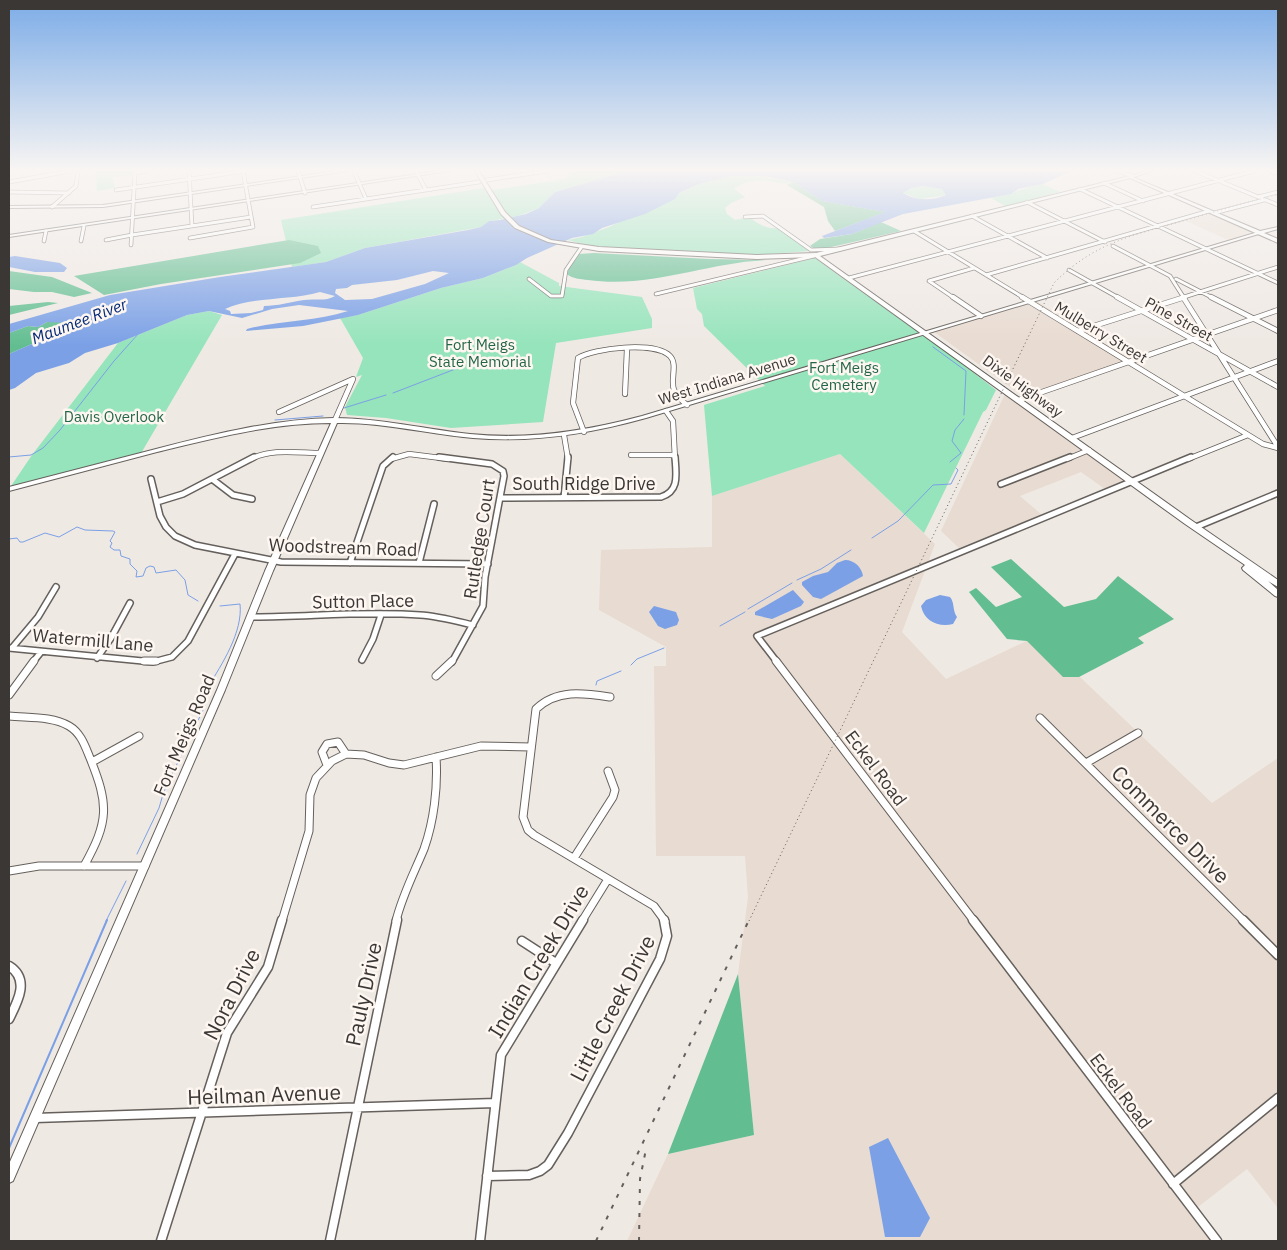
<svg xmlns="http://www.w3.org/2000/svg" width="1287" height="1250" font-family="'IBM Plex Sans',sans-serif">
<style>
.built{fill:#e8dbd1}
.green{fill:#95e4bb}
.forest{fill:#62be91}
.water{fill:#7ba0e6;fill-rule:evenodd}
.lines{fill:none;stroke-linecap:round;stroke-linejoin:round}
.stream-far1{stroke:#7ba0e6;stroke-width:1}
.stream{stroke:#7ba0e6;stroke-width:2}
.street-far4-casing{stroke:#65605c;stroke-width:4.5}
.street-far3-casing{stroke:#65605c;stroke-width:6}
.street-far2-casing{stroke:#65605c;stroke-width:8}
.street-far1-casing{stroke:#65605c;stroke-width:9}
.street-casing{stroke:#65605c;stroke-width:11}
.secondary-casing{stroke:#65605c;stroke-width:2}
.primary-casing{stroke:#65605c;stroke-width:2}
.street-far4{stroke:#fff;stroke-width:3}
.street-far3{stroke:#fff;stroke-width:4.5}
.street-far2{stroke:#fff;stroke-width:5}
.street-far1{stroke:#fff;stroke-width:7}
.street{stroke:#fff;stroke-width:8}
.secondary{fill:#fff;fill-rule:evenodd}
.primary{fill:#fff;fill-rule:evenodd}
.rail-far1{stroke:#635f5c;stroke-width:1;stroke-dasharray:1 3;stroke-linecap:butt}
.rail{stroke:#635f5c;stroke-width:2;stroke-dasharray:4 8;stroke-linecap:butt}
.labels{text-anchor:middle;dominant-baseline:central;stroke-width:5;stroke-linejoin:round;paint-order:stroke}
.far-street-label{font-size:15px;fill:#3a3735;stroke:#fdf6f1}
.far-park-label{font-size:15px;fill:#236648;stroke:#fdf6f1}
.far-water-label{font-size:16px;font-style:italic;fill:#042a79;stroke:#fdf6f1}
.street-label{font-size:18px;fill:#3a3735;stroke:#fdf6f1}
.near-street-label{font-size:21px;fill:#3a3735;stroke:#fdf6f1}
</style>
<rect width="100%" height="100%" fill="#efe9e4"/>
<path class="built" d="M1209,214L1252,232L1228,240L1186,221Z
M1033,299L1135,362L1027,399L930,329Z
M1005,394L1126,480L1105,489L1081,472L1020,496L1042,515L959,548L941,531Z
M840,454L935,544L902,632L946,679L1037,636L1212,803L1278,758V1208L1247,1169L1198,1207L1223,1241H627L668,1154L754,1135L738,974L748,897L745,856H656L654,666H666V647L599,610L601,550L712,547V496Z"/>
<path class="green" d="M96,171H132V175L112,177L115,188L97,191Z
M579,171H627L555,192L539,208L515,217L489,221L481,227L365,248L326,262L292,267L281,220L484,188L486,191L566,179L570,173Z
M750,175L794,182C787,185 783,183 775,182C761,179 745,180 734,189L745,197L731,203L725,208L727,214L735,220L749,217C757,223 767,230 778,228L809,251L759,255L589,246L568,240L582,237L609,227L699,184L731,176Z
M1043,184L1060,192L1005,206L991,198C1010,195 1024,187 1043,184Z
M921,186L942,189L947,195L920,199L903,193L911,188Z
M815,258C875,302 938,344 996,390L986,410L983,412L924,533L840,454L712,496L704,405L765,386L704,326L702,314L697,309L693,288Z
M520,262L559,283V286L642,297L652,319V328L556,343L543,422L451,428L386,418L347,415L345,407L362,375L356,377L363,358L340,318L358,315L441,288L483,278L516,265Z
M209,311L222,315L140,455L9,489L32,455L118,343L187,315Z"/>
<path class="forest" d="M794,182L822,201L886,212L835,231L828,221L824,207L787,185Z
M881,222L901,231L827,248L815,249L810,246L820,239L852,234Z
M289,240L318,246L321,253L300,263L161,284L104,295L74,276Z
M594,253L709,259L771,260C709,261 653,289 588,280C580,279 573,279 567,274L571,263L579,254Z
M9,271L52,277L92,293L74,297L52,292H34L9,289Z
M48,302L58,303L9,315V306Z
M47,322H69L32,344L9,354V333L28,326L38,327Z
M1011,559L1064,607L1096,599L1118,576L1174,619L1138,638L1144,643L1079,677H1063L1027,641L1007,639L969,592L976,588L996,607L1022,597L991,567Z
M738,974L754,1135L668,1154Z"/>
<path class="water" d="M627,171H1071L1043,184L1018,189L1011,194L903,214L852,234L824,238L822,236L885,212L822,201L794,182L764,176H731L699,184L679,193L675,199L645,214L602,228L593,234L572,238L527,258L516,265L483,278L441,288L358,315L303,326L246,331L247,329C280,320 315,322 348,311L299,305L272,309L242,318L209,311L187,315L118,343L85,353L69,363L36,373L15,388L9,390V354L32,344L68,323L47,322L38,327L28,326L9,333V324L110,295L220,277L326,262L365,248L468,230L481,227L489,221L500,220L526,214L539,208L555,192ZM922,186L942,189L946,195C932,201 916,201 903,193L911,188ZM433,271L449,273L425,284L372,299L345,300L335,293L336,289L347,288L352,285L397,280ZM320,292L335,296C325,302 315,298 304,300C291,302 277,306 264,306L263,310L251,313L231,314L230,311L225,309C254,296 290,301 320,292Z
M15,256L60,263L67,268L64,272H35L9,267V257Z
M845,560C855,560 862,568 863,576L821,599L813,597L802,585V582L813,576L828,572L837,563Z
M793,590L804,602L801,606L772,619L755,615V612Z
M940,595L950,597C955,603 952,610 957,617L953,624C939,628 924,621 921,606L926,600Z
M654,606L676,612L679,620L677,625L665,629L658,626L649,612Z
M888,1138L930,1218L920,1237H885L869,1147Z"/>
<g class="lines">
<path class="stream-far1" d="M933,347L966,371L964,415
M393,393L458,368
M344,408L386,395
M275,420L323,416
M9,457L31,455L43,448L60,430L114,361L139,333
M950,462L961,453L952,441L955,430L964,419
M872,538L898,521L933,485L951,484L958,470L956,468
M9,539L17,538L20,542H23L45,533L59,537L77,527L85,530L113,531L115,532L110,541L112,543L110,547L114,550H120L121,556L130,559V564L137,571L136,577L143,576L146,568L150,566L154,567L156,573L176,570L185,580L188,595L198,601
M797,580L821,569L851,550
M748,609L792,583
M720,626L745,612
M631,665L637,659L664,648
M596,685L597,681L621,671
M137,854L159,808L164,791L204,708L209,693L208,687C222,664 243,632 240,604L220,606
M106,921L126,881"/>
<path class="stream" d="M9,1148L107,920"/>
<g class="street-far4-casing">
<path id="street-far4" d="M189,171L192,226
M298,171L305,193
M354,171L366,199
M416,171L426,190
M1118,171L1133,176
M1195,171L1278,205
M1270,171L1278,174
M135,173L145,171
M487,180L547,171
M9,182L71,171
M1104,183L1143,201
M1080,189L1278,283
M116,190L245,171
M9,192L69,193
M1258,197L1278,192
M1027,202L1105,242
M52,207L76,186L78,171
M313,207L479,182
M1214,213L1264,200
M972,216L1047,258
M745,217L763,216L811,250L840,249
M914,231L1024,298
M132,235L251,217
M190,238L253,227L243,171
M106,240L132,235
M44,241L46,231
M81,241L84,226
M131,245L135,171
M1113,246L1170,276L1184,298
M1069,270L1119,298
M986,275L1209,211
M849,278L1254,171
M529,279L551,296H562L566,270L581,248
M1176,279L1213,298
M656,294L814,256
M954,298L929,281L974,268
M1181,298L1278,267"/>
</g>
<g class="street-far3-casing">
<path id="street-far3" d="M953,297L981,316
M1022,297L1263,444L1278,448
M1117,297L1278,387
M1183,297L1278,447
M1211,297L1278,331
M1078,331L1185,297
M625,394L627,349
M1019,400L1278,310
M666,411L673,421L675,459
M279,412L353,379L335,420
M584,432L573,403L578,358C594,348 655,341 670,356C678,364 670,380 674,390C677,396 682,401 687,405
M564,435L568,459
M1072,438L1278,361
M631,455H674
M251,459C271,448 299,453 321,453
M391,459L409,454L449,459
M1067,459L1089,450
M1188,459L1248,435"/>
</g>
<g class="street-far2-casing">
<path id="street-far2" d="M439,457L492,464L503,471L504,476L485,577L483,606L452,662
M151,479L160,516L166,527L175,536L195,545L281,562L488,564
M212,479L233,495L252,499
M1001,484L1070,457
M500,498L661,497C680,491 676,474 675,457
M564,498L568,457
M157,502L183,494L254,457
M1196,527L1278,493
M350,563L383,466L393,457
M419,563L434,504
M252,617C308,617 364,611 420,615C438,616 456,621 473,625
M9,648L153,662L172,657L188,641L235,554
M12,648L38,617L56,587
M97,658L111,638L130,603
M362,660L373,639L381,615
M33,662L41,652
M777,662L757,636L1191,457"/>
</g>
<g class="street-far1-casing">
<path id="street-far1" d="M144,661H156
M776,661L974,921
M436,676L452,661
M9,695L34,661
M610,697C583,693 557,689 536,709L523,817L528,830L534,835L654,906L665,921
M9,716C28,718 52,716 69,726C81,733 85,746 90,758C109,805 109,821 84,866
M1040,718L1244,921
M92,762L139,736
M1086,763L1138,733
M327,765L322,752L327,744L338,742L346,754
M574,858L613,797L615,790L608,771
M9,871L39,866H145
M282,921L309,831L310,795L316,778L332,761L346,754L364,755L389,763L404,765L481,746L531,747
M396,921C402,896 414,873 424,849C434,821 438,787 436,757
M582,921L608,879"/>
</g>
<g class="street-casing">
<path id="street" d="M973,920L1217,1241
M1243,920L1278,955
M522,941L556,963
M9,966C30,979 18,1001 9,1019
M35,1118L495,1103
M487,1176L529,1175L540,1171L548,1165L568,1133L660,959L667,936L664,920
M1173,1184L1278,1098
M161,1241L227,1033L268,967L282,920
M330,1241L397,920
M480,1241L501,1055L583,920"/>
</g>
<g class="secondary-casing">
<path id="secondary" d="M336,171H348L103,207L9,208V206L103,205Z
M438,171H449L9,237V235Z
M1146,171H1153L1130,178L1128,177Z
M1258,232L1262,233L646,418C589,434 532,443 473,438C427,434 383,422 337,423L273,571L225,690L13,1181L9,1183V1164L217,690L265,571L331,423C272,423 214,438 157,452C108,465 58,478 9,491V487C58,474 107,462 156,449C214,434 274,419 334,418C379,418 425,429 470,434C528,440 586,431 642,416Z"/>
</g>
<g class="primary-casing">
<path id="primary" d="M475,171H479L505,212L519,226L551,240L599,247L757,255L816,253L1130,176L1260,231L1278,227V229L1264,233L1278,239V243L1130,178L820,256L1191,520L1278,580V587L1268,581L1278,590V597L1275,596L1243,570L1242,568L1245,565L1185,524L815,257L757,259L599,251L548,242L515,228L501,214Z"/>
</g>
<use href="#street-far4" class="street-far4"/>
<use href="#street-far3" class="street-far3"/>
<use href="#street-far2" class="street-far2"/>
<use href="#street-far1" class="street-far1"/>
<use href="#street" class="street"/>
<use href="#secondary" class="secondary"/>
<use href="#primary" class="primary"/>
<path class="rail-far1" d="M749,921L1054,283C1096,241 1135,235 1190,219C1219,211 1248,201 1278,195"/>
<path class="rail" d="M596,1241L749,920
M639,1241L640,1179L646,1149"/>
</g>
<linearGradient id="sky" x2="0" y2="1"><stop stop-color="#7cace7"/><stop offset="0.49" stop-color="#f8f5f3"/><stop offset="1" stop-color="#f8f5f3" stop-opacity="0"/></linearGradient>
<rect width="1287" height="346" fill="url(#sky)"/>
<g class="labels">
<g class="far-street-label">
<text transform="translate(1179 319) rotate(29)">Pine Street</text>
<text transform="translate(1101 332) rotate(31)">Mulberry Street</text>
<text transform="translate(727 379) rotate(-17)">West Indiana Avenue</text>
<text transform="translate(1023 386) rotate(36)">Dixie Highway</text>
</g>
<g class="far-park-label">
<text x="480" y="344">Fort Meigs<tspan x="480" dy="17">State Memorial</tspan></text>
<text x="844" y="367">Fort Meigs<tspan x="844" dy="17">Cemetery</tspan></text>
<text x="114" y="416">Davis Overlook</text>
</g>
<g class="far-water-label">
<text transform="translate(79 321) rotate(-21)">Maumee River</text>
</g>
<g class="street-label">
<text x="584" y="483">South Ridge Drive</text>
<text transform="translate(479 539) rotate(-81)">Rutledge Court</text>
<text transform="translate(343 547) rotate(2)">Woodstream Road</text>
<text transform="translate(363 601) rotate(-1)">Sutton Place</text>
<text transform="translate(93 640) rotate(5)">Watermill Lane</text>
<text transform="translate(184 735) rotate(-67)">Fort Meigs Road</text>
<text transform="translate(876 768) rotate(53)">Eckel Road</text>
<text transform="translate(1121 1091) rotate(53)">Eckel Road</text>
</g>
<g class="near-street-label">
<text transform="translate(1171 824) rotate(45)">Commerce Drive</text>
<text transform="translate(538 961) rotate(-59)">Indian Creek Drive</text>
<text transform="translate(231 994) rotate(-63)">Nora Drive</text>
<text transform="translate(363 994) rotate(-78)">Pauly Drive</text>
<text transform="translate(612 1008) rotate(-63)">Little Creek Drive</text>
<text transform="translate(264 1094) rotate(-2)">Heilman Avenue</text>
</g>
</g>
<rect width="1287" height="1250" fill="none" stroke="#3a3735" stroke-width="20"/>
</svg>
